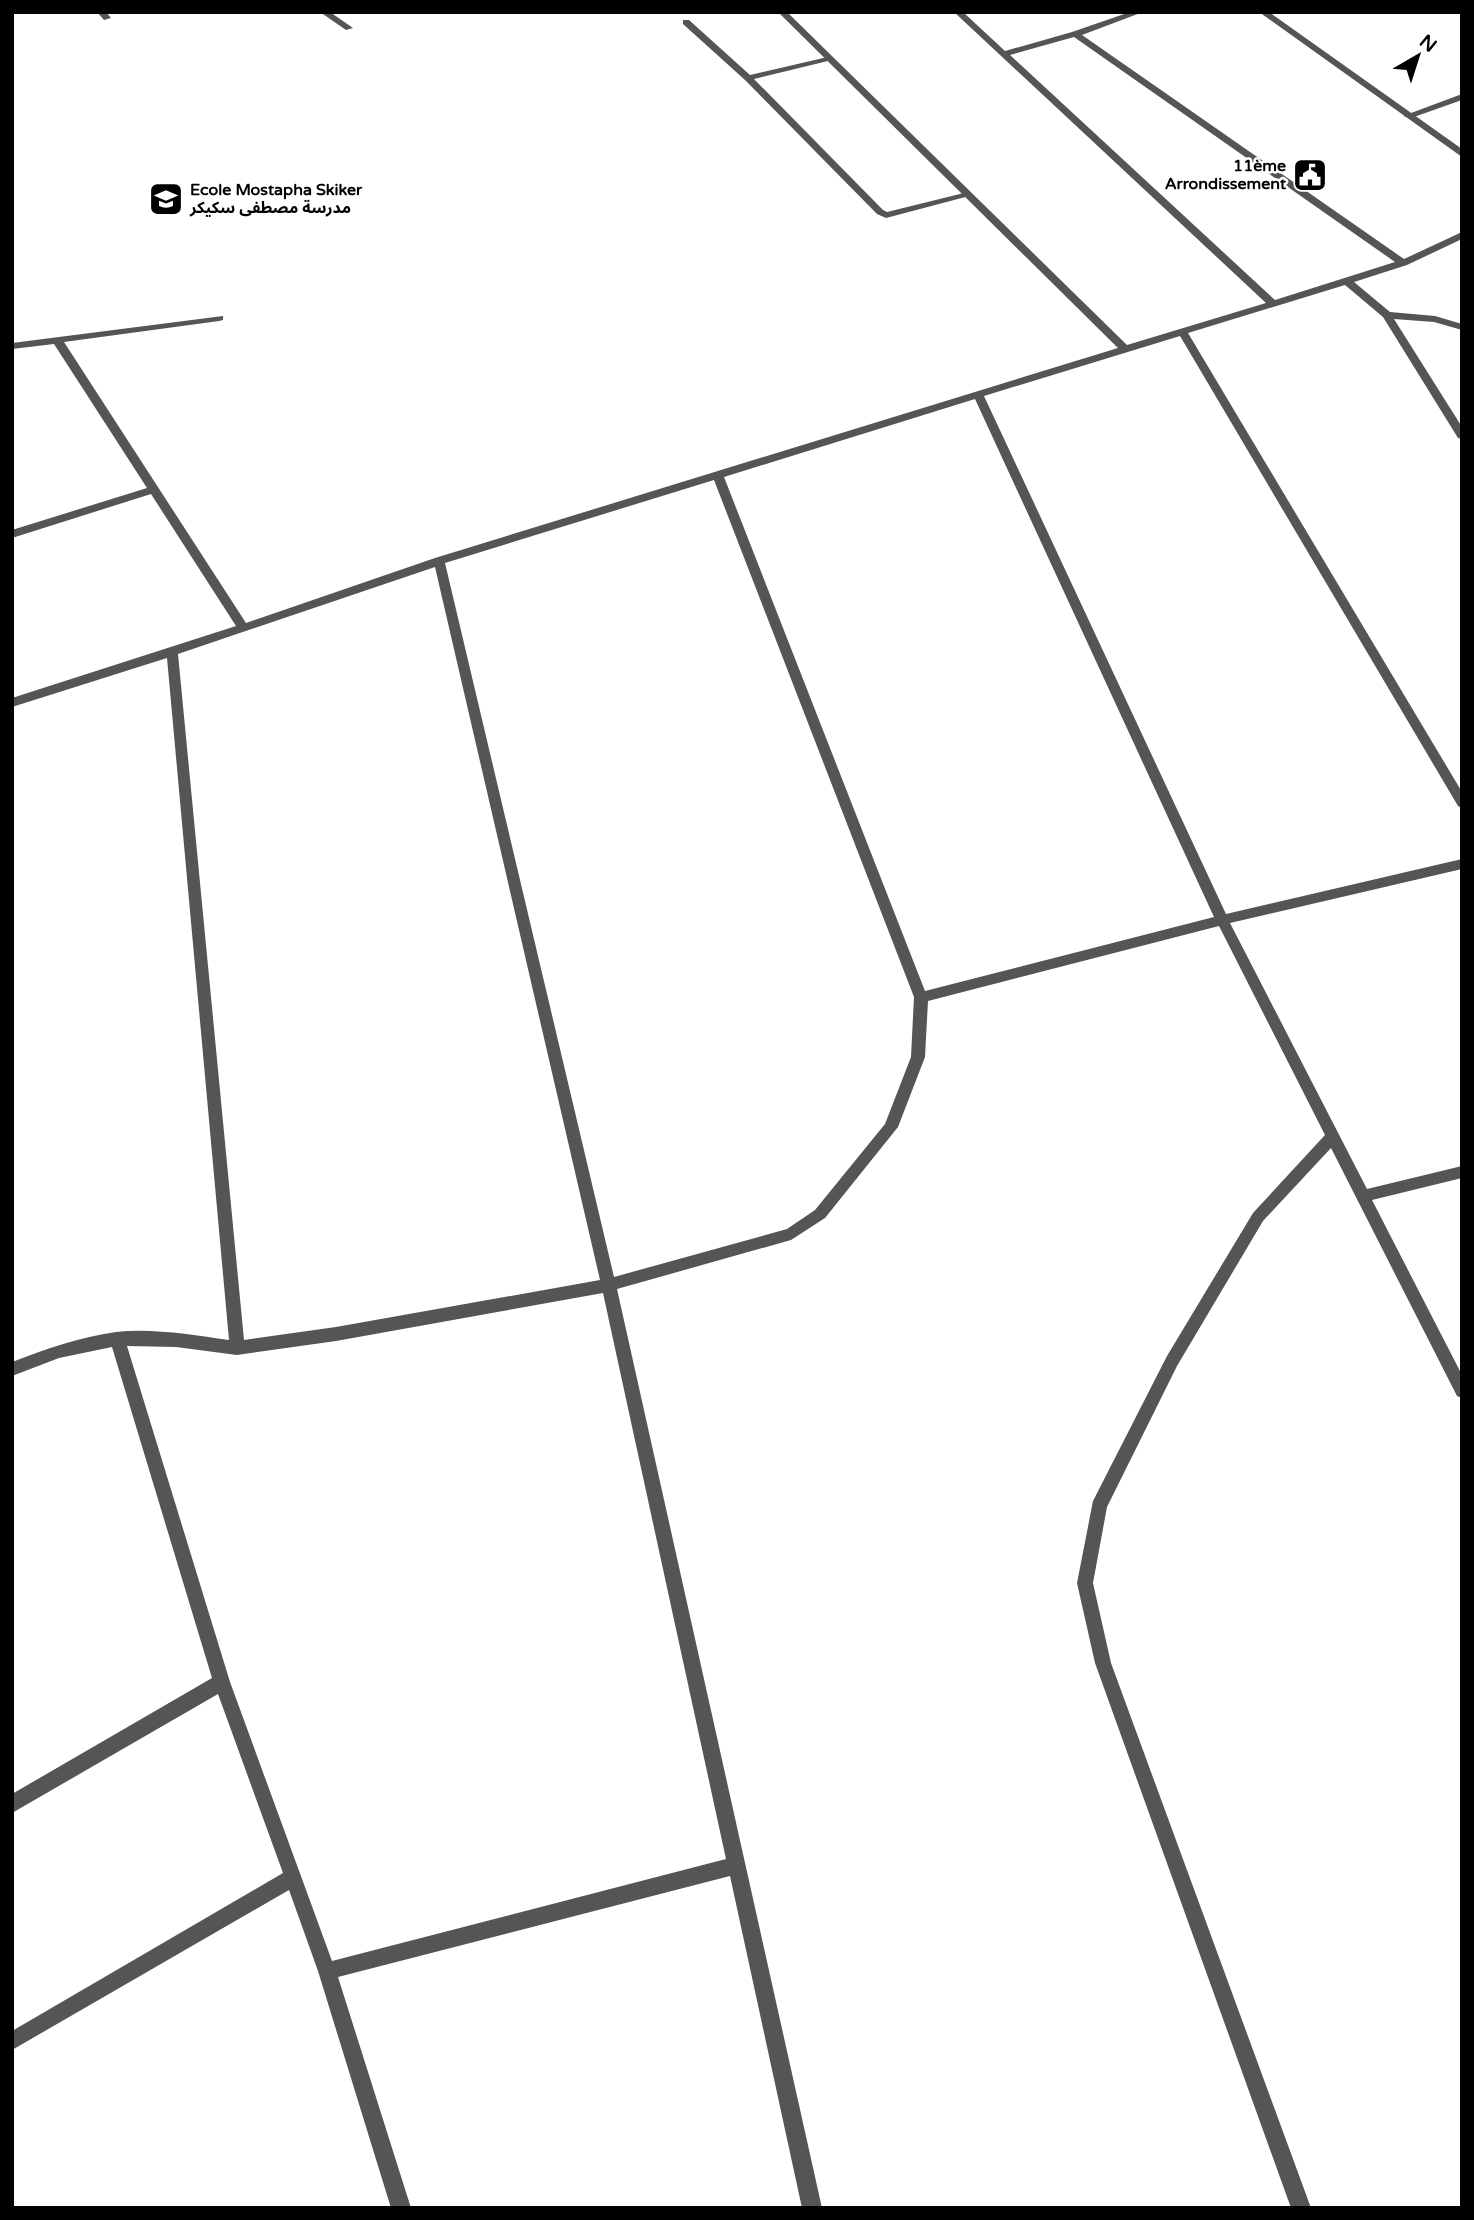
<svg xmlns="http://www.w3.org/2000/svg" width="1474" height="2220" font-family="'Varela Round','Noto Sans Arabic',sans-serif">
<style>
.lines{fill:none;stroke-linecap:round;stroke-linejoin:round}
.service{fill:#555;fill-rule:evenodd}
.minor{fill:#555;fill-rule:evenodd}
.labels{text-anchor:middle;dominant-baseline:central;stroke-width:5;stroke-linejoin:round;paint-order:stroke}
.far-poi-label{font-size:16px;font-weight:bold;fill:#000;stroke:#fff;text-anchor:end}
</style>
<rect width="100%" height="100%" fill="#fff"/>
<g class="lines">
<path class="service" d="M683,20H689L750,75L832,56V60L754,79L883,210L887,212L968,192L973,195L886,218L877,214L745,80L683,24Z
M1462,94V100L1411,118L1403,116Z"/>
<path class="minor" d="M97,12H106L111,18L104,20Z
M320,12H330L353,28L346,30Z
M778,12H787L1127,345L1266,303L954,12H963L1005,51L1072,32L1130,12H1143L1082,35L1404,259L1462,232V239L1407,265L1354,282L1390,312L1435,316L1462,324V330L1434,322L1394,319L1462,427V439L1458,438L1383,317L1345,285L1188,333L1462,792V808L1458,806L1180,336L984,396L1226,914L1462,859V869L1230,923L1367,1189L1462,1166V1178L1372,1200L1462,1375V1398L1457,1396L1331,1148L1263,1221L1177,1366L1107,1507L1093,1583L1111,1663L1311,2208H1291L1095,1663L1077,1583L1093,1501L1167,1356L1253,1213L1325,1135L1219,926L928,1001L925,1057L898,1127L825,1218L791,1240L617,1289L822,2208H802L730,1876L338,1977L411,2208H391L318,1971L289,1890L12,2050V2031L283,1873L218,1694L12,1813V1794L212,1678L112,1347L59,1358L12,1376V1362C46,1349 80,1337 116,1332C153,1328 192,1335 229,1340L167,658L12,707V698L236,626L151,494L12,538V530L147,488L54,344L12,349V343L223,316V320L219,321L64,342L246,623L435,558L1118,348ZM1074,37L1395,262L1275,300L1010,55ZM975,399L1214,917L925,991L724,477ZM714,480L914,997L911,1057L885,1124L815,1210L787,1229L614,1277L445,563ZM435,567L600,1280L336,1327L244,1340L178,654ZM603,1293L726,1859L332,1961L230,1682L127,1346L176,1347L237,1355L336,1341Z
M1259,12H1269L1462,149V157Z"/>
</g>
<defs>
<g id="civic-square" transform="scale(1.75)"><rect x="-9" y="-9" width="18" height="18" rx="4" fill="#000" stroke="#fff"/><path d="M-.6-6.5H3V-4.5H.6V-3L4-1V1h2V6H-6V1h2V-1L-.6-3ZM-1.2 2.5V6h2.4V2.5Z" fill="#fff"/></g>
<g id="school-square" transform="scale(1.75)"><rect x="-9" y="-9" width="18" height="18" rx="4" fill="#000" stroke="#fff"/><path d="M0-5L7-2L0 1L-7-2ZM-4 1L0 2.5L4 1V4Q0 6-4 4Z" fill="#fff"/></g>
</defs>
<g fill-rule="evenodd">
<use href="#civic-square" x="1310" y="175"/>
<use href="#school-square" x="166" y="199"/>
</g>
<g class="labels">
<g class="far-poi-label">
<text x="1286" y="166">11ème<tspan x="1286" dy="18">Arrondissement</tspan></text>
<text x="190" y="190" text-anchor="start">Ecole Mostapha Skiker<tspan x="190" dy="18">مدرسة مصطفى سكيكر</tspan></text>
</g>
</g>
<rect width="1474" height="2220" fill="none" stroke="#000000" stroke-width="28"/>
<g transform="translate(1418 56) rotate(39)" stroke="#ffffff" stroke-width="5" paint-order="stroke">
<path d="M0-5L12 26L0 18L-12 26Z" fill="#000000"/>
<text y="-10" font-size="19" font-weight="bold" text-anchor="middle" fill="#000000">N</text>
</g>
</svg>
